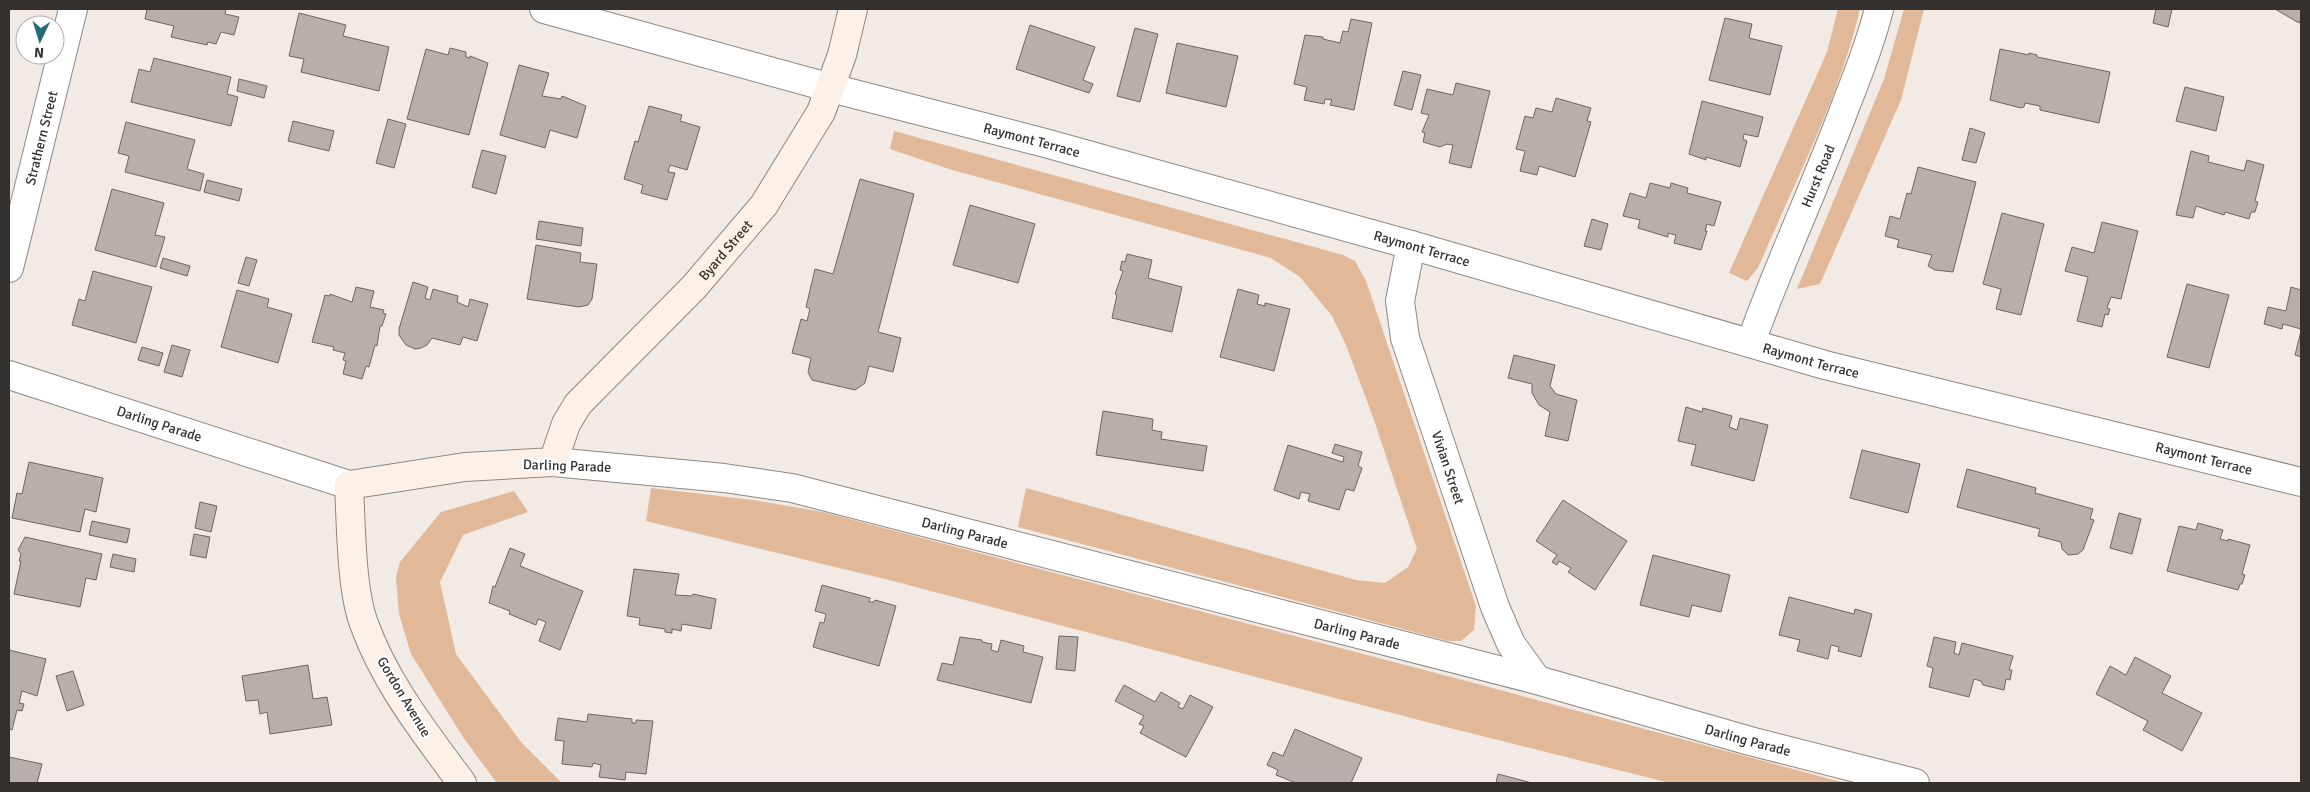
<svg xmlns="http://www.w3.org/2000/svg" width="2310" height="792" font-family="Signika,sans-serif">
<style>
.green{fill:#e1b999}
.building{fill:#b6afaa;stroke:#6d6762}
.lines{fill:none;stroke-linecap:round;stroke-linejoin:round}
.street-casing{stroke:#8e8883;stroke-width:30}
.secondary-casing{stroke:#8e8883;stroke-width:30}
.street{stroke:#fff;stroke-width:28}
.secondary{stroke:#fdf0e6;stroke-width:28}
.labels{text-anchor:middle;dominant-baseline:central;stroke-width:4.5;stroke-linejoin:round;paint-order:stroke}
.street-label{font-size:14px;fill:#33302e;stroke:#fff}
</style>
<rect width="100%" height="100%" fill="#f1eae5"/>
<path class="green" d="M1838,9H1860C1839,99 1794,183 1758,268L1747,281L1729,273L1827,52Z
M1904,9H1924L1901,100L1820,284L1797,289L1884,79Z
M894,131L1343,255L1355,261L1366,281L1476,606L1474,630L1461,641H1448L1018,527L1026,488L1356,580L1385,583L1408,567L1417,549L1373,417L1346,345L1332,316L1300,277L1271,258L949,169L890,149Z
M651,488L753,500L823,512L1470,682L1845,783H1670L1434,724L897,582L646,521Z
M514,491L528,512L463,535L440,582L456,654L521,742L562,783L496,782L463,737L411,654L399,614L396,577L400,562L441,512Z"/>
<path class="building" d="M147,9H226L225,14L239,17L234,35L221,32L216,44L208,42L207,45L171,37L174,26L145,19Z
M2156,9H2172L2168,27L2153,23Z
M2275,9H2301V19L2299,23Z
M299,13L346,25L343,36L389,47L379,91L301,72L304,59L289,56Z
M1725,18L1752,24L1749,38L1782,46L1770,95L1709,80Z
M1351,19L1372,23L1354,110L1330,105L1332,100L1325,99L1324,104L1304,100L1307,87L1294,84L1305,35L1323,37V39L1340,43L1343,31L1348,32Z
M1030,25L1095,47L1083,80L1093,84L1089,93L1016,69Z
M1135,28L1158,34L1140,102L1117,96Z
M1177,43L1238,56L1226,107L1166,93Z
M450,48L466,52V57L470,58V56L488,63L469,135L407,119L426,49L448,55Z
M2000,49L2029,55V53L2037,55V57L2110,72L2099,123L2040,110V106L2025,103L2024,107L2021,108L1990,100Z
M154,58L231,77L227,94L238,97L231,126L131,102L139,69L150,72Z
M519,65L549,73L542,96L561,99L562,96L586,106L577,138L550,130L545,148L500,135Z
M1403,71L1421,75L1412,110L1394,105Z
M239,79L267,86L264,98L237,91Z
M1456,83L1490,91L1471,168L1449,163L1453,145L1447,144L1440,147L1423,142L1425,133L1422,132L1429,115L1421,113L1427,89L1453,95Z
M2185,87L2224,97L2216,131L2176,121Z
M1556,98L1591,108L1587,121L1591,122L1575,177L1539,166L1537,175L1520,171L1525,151L1516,149L1525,116L1533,118L1536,108L1552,112Z
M1702,101L1763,117L1758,137L1744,134L1743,139L1747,141L1740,167L1706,157V160L1689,154Z
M649,106L682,115L680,121L700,127L687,170L670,165L668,172L675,173L667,200L641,193L643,185L624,179L635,141L638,142Z
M388,119L406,124L394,168L376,163Z
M293,121L334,131L329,151L288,141Z
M126,122L195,140L187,169L204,174L200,191L125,172L129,156L118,153Z
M1970,128L1985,133L1976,163L1962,160Z
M482,150L506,156L496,194L472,187Z
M2191,151L2209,156L2208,162L2244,171L2247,160L2264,165L2255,201L2258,202L2255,212H2251L2249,219L2225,212L2224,215L2196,206L2193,218L2176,215Z
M1918,167L1976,182L1953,272L1935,270L1928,266L1932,255L1897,247L1899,240L1885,236L1890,216L1900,219L1907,193L1911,194Z
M860,179L914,194L878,332L901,338L893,372L869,366L865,383L855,390L812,380L808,372L811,358L792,353L801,319L807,321L810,309L806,307L815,269L833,274Z
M207,180L242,189L239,201L204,192Z
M1650,183L1670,188L1671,183L1688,188L1687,193L1721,202L1714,226L1707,224L1705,231H1707L1701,250L1674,243L1676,235L1668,233V237L1638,228L1640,220L1623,216L1630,193L1646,198Z
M112,189L164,203L155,235L165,237L156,267L95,250Z
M970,205L1035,224L1018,283L953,265Z
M2002,213L2044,224L2021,315L1996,309L2001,289L1983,284Z
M1592,219L1608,224L1601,250L1584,246Z
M539,221L583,228L581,246L536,239Z
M2102,222L2138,231L2121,299L2111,297L2107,308L2110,309L2108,315L2105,314L2102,327L2077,321L2088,277L2065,271L2072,247L2094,253Z
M536,245L581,253L580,262L597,264L592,299L588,305L579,307L527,299Z
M1127,254L1152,260L1148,278L1182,287L1172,332L1112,318L1117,295L1115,294L1123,271L1120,270L1122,261L1125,262Z
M246,257L257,260L249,286L238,283Z
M163,258L190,266L187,276L160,268Z
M93,271L152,287L136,343L72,325L79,299L85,301Z
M413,282L428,287L425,298L430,300L433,289L458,296L457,302L468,307L470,299L488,304L477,341L463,337L460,345L432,338L427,345L421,348L415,349L406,345L399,335V329Z
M2187,284L2229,295L2209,368L2167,357Z
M356,287L374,291L370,307L384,310L383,313L386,314L382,326H380L377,346L375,345L369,367L366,366L362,379L343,374L346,361L343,360L345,353L333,350L334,347L312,342L325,295L330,296V294L352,302Z
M2291,287L2301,290V329L2283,324L2282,329L2264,324L2268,307L2286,311Z
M1238,289L1259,295L1257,304L1265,306V303L1290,309L1274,371L1220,357Z
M237,290L269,299L267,307L292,314L278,363L221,347Z
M2301,331V357L2295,355Z
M172,345L190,350L182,377L164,372Z
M142,347L163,353L159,366L138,360Z
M1514,355L1555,365L1550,386L1556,394L1577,400L1568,441L1545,436L1550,412L1539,405L1532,393V384L1508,378Z
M1686,407L1702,412L1703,408L1732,416L1729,427L1737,430L1740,418L1768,425L1754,481L1691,465L1696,445L1678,441Z
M1103,411L1153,419L1152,430L1162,432L1161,439L1207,446L1203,471L1096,455Z
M1335,444L1362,452L1358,466L1362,468L1354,491L1346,489L1339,510L1308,501L1310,494L1301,492L1299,499L1274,490L1288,445L1343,462L1344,457L1332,453Z
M1862,450L1920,464L1908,513L1850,498Z
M29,462L103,478L96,512L85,509L80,532L12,518L17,493L22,494Z
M1967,469L2036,488L2035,493L2093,509L2090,519L2094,520L2083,550L2078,554L2068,555L2062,549L2061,542L2038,536L2040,529L1957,507Z
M1563,500L1627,541L1595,590L1568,572L1571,568L1559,561L1557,565L1552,562L1557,555L1536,541Z
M200,502L217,506L211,532L195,528Z
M2119,513L2141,519L2132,554L2110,548Z
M92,521L130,529L127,543L89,535Z
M2198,523L2223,530L2220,539L2228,541V539L2250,545L2242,574L2245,575L2242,584H2240L2238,590L2167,571L2179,526L2196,530Z
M194,534L210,537L206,558L190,555Z
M25,537L102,554L96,580L86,578L80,607L14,594L21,561H19L21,554L18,550Z
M510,548L525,554L520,566L583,591L560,650L539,641L546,622L538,619L536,625L509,614L510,611L489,603L493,586L495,587Z
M113,554L136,559L134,572L110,567Z
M1653,555L1730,575L1721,612L1692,605L1689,617L1640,605Z
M634,569L679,574L675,595L692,596L693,594L716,599L711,629L682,624L681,631L672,629V633L665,632V629L639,625L640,618L627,616Z
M822,585L870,598L869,602H874L875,600L896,606L879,666L813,647L820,622L824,623L826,614L815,611Z
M1789,597L1854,614L1855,609L1872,614L1861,657L1838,651L1839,647L1831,645L1828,659L1797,651L1800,640L1779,635Z
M1059,636L1078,637L1075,671L1056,669Z
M960,637L982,640V642L992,644L991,650L998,652L1001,640L1024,646L1023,652L1043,657L1031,703L937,680L942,663L953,665Z
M1934,637L1956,642L1954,653L1959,655L1962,643L2013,656L2009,670H2012L2010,680L2006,679L2004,690L1983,685L1981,681L1974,679L1969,697L1929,687L1933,668L1927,666Z
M9,650L46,659L37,696L22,691L19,703L24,704L22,711L17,710L12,730L9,729Z
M2135,657L2171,676L2162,693L2202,713L2182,751L2143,730L2148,721L2096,694L2110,666L2126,675Z
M308,665L313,699L327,697L332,725L270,734L267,712L260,714L258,700L246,701L242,676Z
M73,671L84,705L67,711L56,676Z
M1124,685L1155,702L1161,692L1180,703L1178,707L1183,709L1190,695L1213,707L1186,757L1140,733L1144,726L1139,724L1144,716L1115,701Z
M588,714L632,719V723H636V720L653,721L646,774L626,772L625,780L599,777L601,765L593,763L592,767L562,764L564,741L555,740L558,718L587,722Z
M1295,729L1362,758L1351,783H1296L1276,775L1278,770L1267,765L1273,752L1283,756Z
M9,757L42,764L37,783H9Z
M1498,774L1532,783H1496Z"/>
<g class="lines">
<g class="street-casing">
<g id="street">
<path id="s1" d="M544,9L831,88L1045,143L1411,245L1825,365L2301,482"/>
<path id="s2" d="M1411,245L1400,301L1405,338L1495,607L1511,644L1537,680"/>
<path id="s3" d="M9,268L73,9"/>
<path id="s4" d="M1751,342C1780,261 1817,183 1847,102C1859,72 1871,41 1879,9"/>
<path id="s5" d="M9,375L349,485"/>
<path id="s6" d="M553,462L724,478L792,488L1537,680L1750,741L1915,783"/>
</g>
</g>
<g class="secondary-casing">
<g id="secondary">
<path id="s7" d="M462,783C424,732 384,681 363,621C351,586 351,523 349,485L465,467L553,462L566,424L578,404L694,287L764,205L821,112L842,55L853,9"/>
</g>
</g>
<use href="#street" class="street"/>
<use href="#secondary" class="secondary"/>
</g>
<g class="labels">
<g class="street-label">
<text stroke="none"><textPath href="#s3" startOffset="134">Strathern Street</textPath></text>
<text stroke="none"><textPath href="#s1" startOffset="505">Raymont Terrace</textPath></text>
<text stroke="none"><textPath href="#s4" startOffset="179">Hurst Road</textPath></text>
<text stroke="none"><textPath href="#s1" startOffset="910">Raymont Terrace</textPath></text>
<text stroke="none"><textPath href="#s7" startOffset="810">Byard Street</textPath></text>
<text stroke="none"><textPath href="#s1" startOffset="1315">Raymont Terrace</textPath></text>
<text stroke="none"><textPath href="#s5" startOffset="158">Darling Parade</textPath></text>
<text stroke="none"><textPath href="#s1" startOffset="1720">Raymont Terrace</textPath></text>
<text transform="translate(567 466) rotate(2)">Darling Parade</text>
<text stroke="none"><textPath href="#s2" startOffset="231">Vivian Street</textPath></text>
<text stroke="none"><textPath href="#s6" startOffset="419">Darling Parade</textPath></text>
<text stroke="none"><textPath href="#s6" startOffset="824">Darling Parade</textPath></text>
<text transform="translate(404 697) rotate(59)">Gordon Avenue</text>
<text stroke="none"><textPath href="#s6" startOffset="1229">Darling Parade</textPath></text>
</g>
</g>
<rect width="2310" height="792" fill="none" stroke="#33302e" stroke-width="20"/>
<g transform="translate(40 40) rotate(184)"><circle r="24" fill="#ffffff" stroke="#adacab"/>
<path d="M0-4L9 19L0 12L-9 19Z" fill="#226b77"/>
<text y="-8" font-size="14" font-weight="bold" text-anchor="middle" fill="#33302e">N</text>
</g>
</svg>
